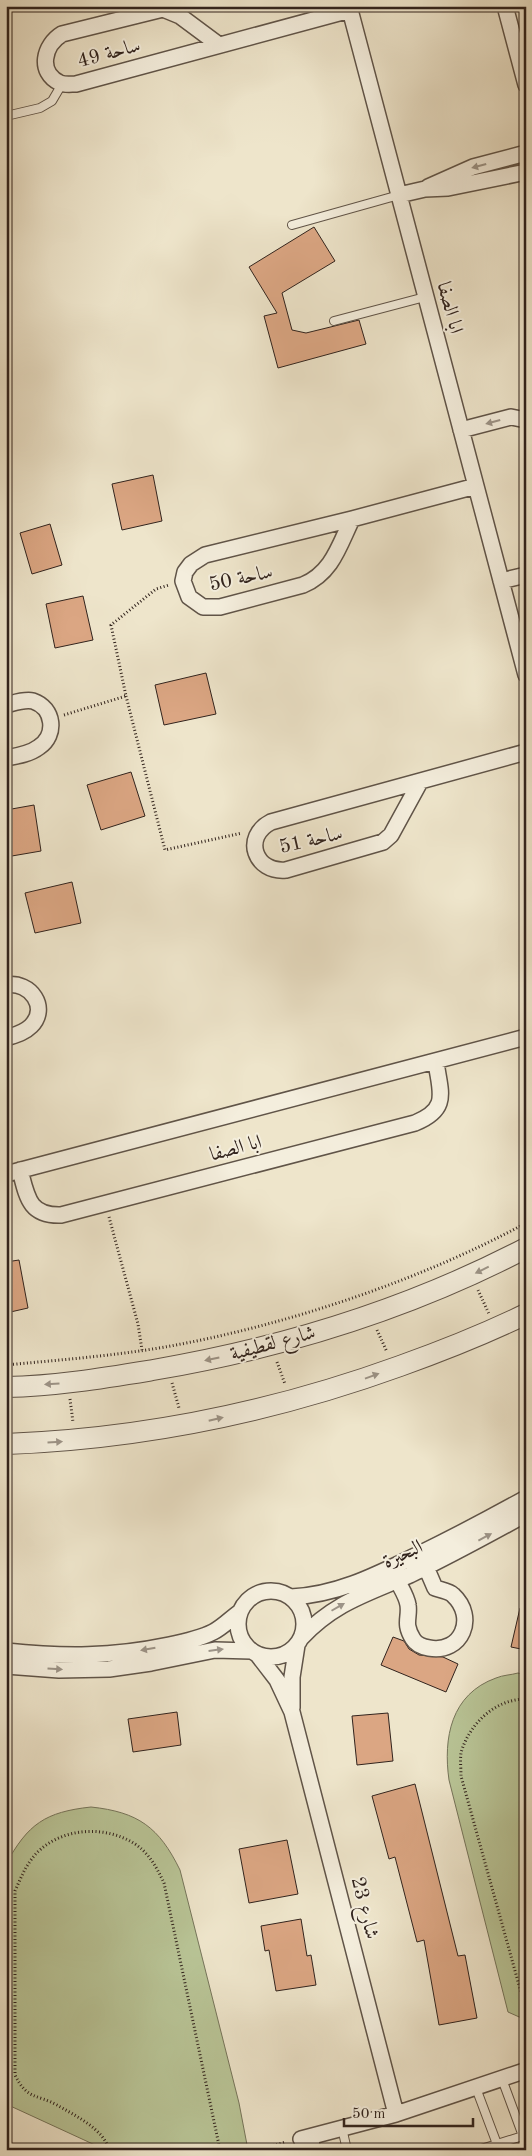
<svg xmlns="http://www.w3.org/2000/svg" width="532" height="2156" font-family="'Old Standard TT',Amiri,serif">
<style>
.green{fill:#b9c597;stroke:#75745a}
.building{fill:#dba683;stroke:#31231d}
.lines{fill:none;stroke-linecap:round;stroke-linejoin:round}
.service-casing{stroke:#605448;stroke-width:10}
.minor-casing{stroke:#605448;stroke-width:18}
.tertiary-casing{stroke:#605448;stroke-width:22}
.path{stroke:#31231d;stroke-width:3;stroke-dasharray:1 2.5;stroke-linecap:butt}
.service{stroke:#f4eedd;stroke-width:8}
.minor{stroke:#f4eedd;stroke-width:15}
.tertiary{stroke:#f4eedd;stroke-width:20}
.oneway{fill:#9c9387}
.labels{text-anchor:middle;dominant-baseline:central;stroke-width:4;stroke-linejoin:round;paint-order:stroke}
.street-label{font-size:20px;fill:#31231d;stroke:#f4eedd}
</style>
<rect width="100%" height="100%" fill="#eee5cb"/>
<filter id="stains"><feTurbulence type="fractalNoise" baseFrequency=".004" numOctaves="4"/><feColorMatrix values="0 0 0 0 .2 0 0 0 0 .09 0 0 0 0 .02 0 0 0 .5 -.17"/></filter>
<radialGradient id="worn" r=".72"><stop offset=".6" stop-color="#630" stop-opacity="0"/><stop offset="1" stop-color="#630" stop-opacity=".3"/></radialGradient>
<path class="green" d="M518,1673L526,1675V2020L508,2012L449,1780C443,1738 451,1694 496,1678C503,1675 511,1675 518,1673Z
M91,1807C138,1812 159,1827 180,1870L239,2103L248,2150H95V2145L6,2104V1864C28,1824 45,1812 91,1807Z"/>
<path class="building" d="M314,227L335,261L282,293L292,330L306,333L359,320L366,344L278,368L264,316L277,313L249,267Z
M153,475L162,521L122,530L112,484Z
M50,524L62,565L32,574L20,533Z
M83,596L93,640L55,648L46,604Z
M206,673L216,714L164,725L155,685Z
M131,772L145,816L101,830L87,785Z
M34,805L41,851L6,857V810Z
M72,882L81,923L35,933L25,893Z
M19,1260L28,1308L6,1313V1262Z
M520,1608L526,1609V1650L511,1647Z
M393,1637L404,1641L409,1649L419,1655L443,1657L458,1664L446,1692L381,1665Z
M177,1712L181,1745L133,1752L128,1719Z
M388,1713L393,1761L357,1765L352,1716Z
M415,1784L458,1956L465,1955L477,2018L439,2025L424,1940L417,1942L395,1857L389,1859L372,1796Z
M287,1840L298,1894L249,1903L239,1849Z
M301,1919L307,1956L311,1955L316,1985L276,1991L269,1950L265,1951L261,1926Z"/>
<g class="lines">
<g class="service-casing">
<path id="service" d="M6,116L40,108L52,101L62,84
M292,225L399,195
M334,321L425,297
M502,2079L523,2136
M476,2088L497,2144
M342,2128L347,2150
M313,2136L317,2150
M478,2150L526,2135"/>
</g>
<g class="minor-casing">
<path id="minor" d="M349,6L526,675
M505,6L526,85
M219,45L180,16L163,9L62,34C44,45 37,72 60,83C65,85 71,84 76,84L350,10
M428,187L473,167L526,153
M399,195L425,189L448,188L526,172
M461,430L511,417L526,420
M352,519C339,546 332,573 303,585L220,607H203L189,597L183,581L185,572L191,564L205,555L352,519L476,486
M501,581L526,575
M6,705C14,703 24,699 33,701C54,708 57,735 39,747C30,754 17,756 6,758
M420,782L391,835L383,842L286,870C255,873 242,837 271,822L526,752
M6,985C31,981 49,1008 31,1026C24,1033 15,1035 6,1038
M20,1170C27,1197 29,1216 61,1215L415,1123C450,1109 440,1092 436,1062
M6,1174L526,1037
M397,1580C401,1588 407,1597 408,1605C410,1618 403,1623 413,1639C416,1644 423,1647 429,1648C462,1654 477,1617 453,1595C449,1591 441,1590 435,1588L426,1567
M238 1624a33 33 0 1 1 66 0a33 33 0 1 1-66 0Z
M291,1597C337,1595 376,1575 417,1555C454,1537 490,1518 526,1498
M301,1638C335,1602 367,1594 410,1575C449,1556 488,1535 526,1514
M6,1651C65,1657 111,1657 169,1645C184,1642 199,1639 213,1632C223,1627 231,1618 240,1612
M257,1654L277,1680L292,1712L396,2114
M6,1666L59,1670L109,1669L151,1663L215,1650L251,1651
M292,1708V1677L297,1645
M301,2139L396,2114L524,2071"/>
</g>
<g class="tertiary-casing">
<path id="tertiary" d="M6,1387C56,1386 104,1378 153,1370C282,1348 409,1309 526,1248
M6,1444C141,1439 273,1412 400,1366C442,1351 485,1334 526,1314"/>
</g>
<path class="path" d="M126,696L165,850L242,833
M64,715L126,696L111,625L156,589L169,585
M109,1217L138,1324L142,1350
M478,1290L489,1314
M377,1330L387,1352
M277,1362L285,1384
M6,1365C59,1360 112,1356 165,1347C284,1326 419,1281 526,1223
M172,1383L179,1408
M70,1399L73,1422
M526,1699C495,1699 469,1724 461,1753C460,1760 461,1769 461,1776L522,1996L526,1997
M109,2150C104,2129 74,2115 57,2105C37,2094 27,2100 15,2075V1891C22,1875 28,1860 41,1849C67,1827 107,1826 135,1844C149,1853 157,1868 164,1883L220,2150
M256,2150L286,2142"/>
<use href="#service" class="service"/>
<use href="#minor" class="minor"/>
<use href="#tertiary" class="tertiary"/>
</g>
<defs><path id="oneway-solid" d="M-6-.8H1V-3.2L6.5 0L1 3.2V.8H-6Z" transform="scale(1.25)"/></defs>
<g class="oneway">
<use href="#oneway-solid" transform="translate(479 166) rotate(165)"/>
<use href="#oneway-solid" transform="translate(493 422) rotate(165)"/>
<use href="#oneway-solid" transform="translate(482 1270) rotate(154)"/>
<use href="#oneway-solid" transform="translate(212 1359) rotate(168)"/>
<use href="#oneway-solid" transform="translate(372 1376) rotate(-20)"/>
<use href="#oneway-solid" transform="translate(52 1384) rotate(176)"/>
<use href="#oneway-solid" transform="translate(216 1419) rotate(-13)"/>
<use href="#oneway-solid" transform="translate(55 1442) rotate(-4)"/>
<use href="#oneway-solid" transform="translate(485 1537) rotate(-28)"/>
<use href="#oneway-solid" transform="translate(338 1607) rotate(-30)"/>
<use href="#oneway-solid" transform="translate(148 1649) rotate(170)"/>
<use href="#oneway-solid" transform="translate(216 1650) rotate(-7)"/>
<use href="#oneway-solid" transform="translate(55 1669) rotate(3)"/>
</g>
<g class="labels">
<g class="street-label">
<text transform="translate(109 54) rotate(-15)">ساحة 49</text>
<text transform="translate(449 308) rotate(75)">ابا الصفا</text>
<text transform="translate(241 579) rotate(-12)">ساحة 50</text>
<text transform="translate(311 841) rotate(-13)">ساحة 51</text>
<text transform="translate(236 1149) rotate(-15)">ابا الصفا</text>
<text transform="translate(273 1344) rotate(-15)">شارع لقطيفية</text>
<text transform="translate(403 1555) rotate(-25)">البحيرة</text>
<text transform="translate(364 1908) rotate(76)">شارع 23</text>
</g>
</g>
<rect width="532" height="2156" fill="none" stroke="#eee5cb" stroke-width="25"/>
<rect x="8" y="8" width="517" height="2141" fill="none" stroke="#31231d" stroke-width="2.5"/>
<rect x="12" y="12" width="507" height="2131" fill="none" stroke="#31231d"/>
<path d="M344 2118v8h129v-8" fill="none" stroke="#31231d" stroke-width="2.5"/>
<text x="352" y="2118" font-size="15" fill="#31231d" stroke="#f4eedd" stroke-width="4" paint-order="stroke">50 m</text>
<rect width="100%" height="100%" filter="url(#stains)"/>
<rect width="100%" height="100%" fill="url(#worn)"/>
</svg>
